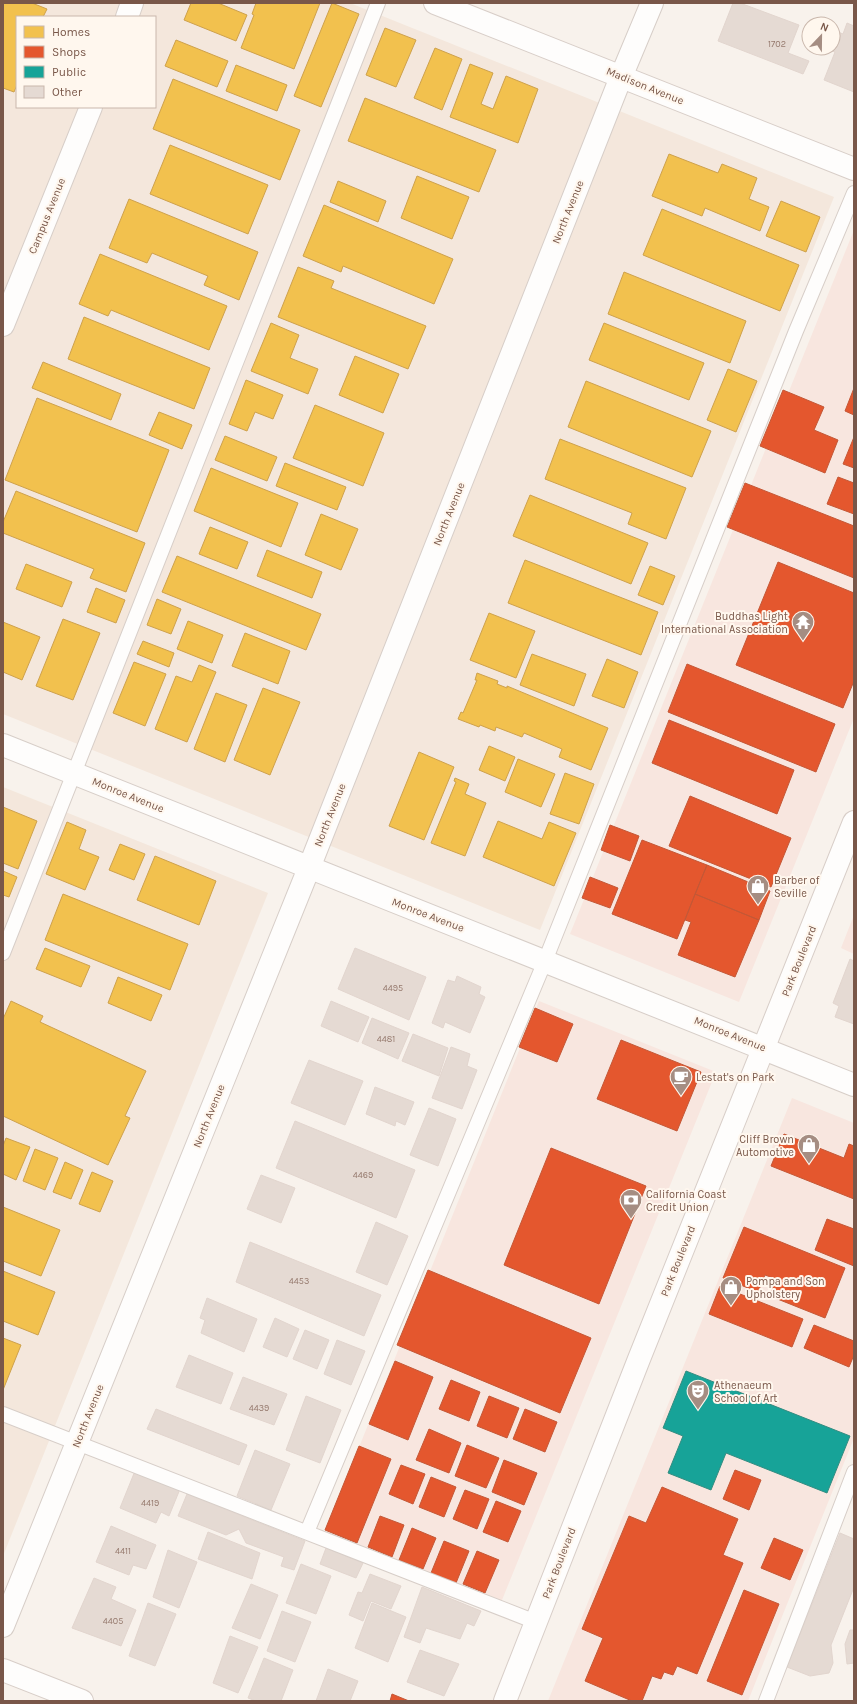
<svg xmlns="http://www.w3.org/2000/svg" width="857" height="1704" font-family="Karla,sans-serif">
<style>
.residential{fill:#f4e7dc;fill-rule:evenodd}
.commercial{fill:#f8e6df}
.homes{fill:#f2c14e;stroke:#cea14c}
.shops{fill:#e4572e;stroke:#c45736}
.public{fill:#17a398;stroke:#348c80}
.building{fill:#e5dad3;stroke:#e2d5ce}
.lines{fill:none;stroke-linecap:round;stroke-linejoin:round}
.lane-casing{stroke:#d7cec8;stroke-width:16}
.street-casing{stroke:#d7cec8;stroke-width:24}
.secondary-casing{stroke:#d8cec8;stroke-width:24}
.lane{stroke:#fefdfc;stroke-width:14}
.street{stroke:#fefdfc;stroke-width:22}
.secondary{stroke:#fefdfc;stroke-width:22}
.labels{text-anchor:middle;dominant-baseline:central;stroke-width:4;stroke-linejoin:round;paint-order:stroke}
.number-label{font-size:9px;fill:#967a6e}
.street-label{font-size:11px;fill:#795749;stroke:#fff7ee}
.poi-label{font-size:11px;fill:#795749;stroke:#fff7ee;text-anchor:start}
</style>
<rect width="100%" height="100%" fill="#f8f2ec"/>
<path class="residential" d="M3,3H350L834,197L540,930L3,714ZM17,17H155V107H17Z
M3,787L268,893L3,1556Z"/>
<path class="commercial" d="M854,230V718L739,1002L570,934Z
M854,915V954L841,948Z
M539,1001L716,1072L500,1605L324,1534Z
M792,1098L854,1123V1438L748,1701H548Z"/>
<path class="homes" d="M3,3H32L47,9L43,17H17V85L14,92L3,88Z
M191,3H218L247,15L236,41L184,20Z
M256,3H320L294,69L241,48L254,15L252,14Z
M332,3L359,14L321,107L294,96Z
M385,28L416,40L396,87L366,75Z
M176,40L228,61L217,87L165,66Z
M435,48L462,59L442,110L414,98Z
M470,64L493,73L481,104L493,109L506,76L538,89L518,143L450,117Z
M236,65L287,85L277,111L226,91Z
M173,79L300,130L280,180L153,129Z
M365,98L496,150L479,192L348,141Z
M170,145L268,185L248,234L150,194Z
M669,154L718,173L722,164L757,178L749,199L769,207L760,231L705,208L702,216L652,196Z
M417,176L469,197L452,239L401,218Z
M338,181L386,201L378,222L330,202Z
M129,199L258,252L239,300L204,285L208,276L152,253L147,263L109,248Z
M781,201L820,217L806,252L766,236Z
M324,205L453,259L434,304L343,266L341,272L303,256Z
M662,209L799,265L780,311L643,255Z
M100,254L227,306L209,350L111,310L108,316L79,304Z
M298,267L334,281L331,288L426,326L408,369L278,317Z
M624,272L746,321L730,363L608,314Z
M84,317L210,368L194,409L68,359Z
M271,323L299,335L290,358L318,369L308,394L251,371Z
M604,323L704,363L689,400L589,360Z
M355,356L399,374L383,413L339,395Z
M43,362L121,394L111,420L32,388Z
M728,369L757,381L736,432L707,420Z
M246,380L283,395L273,419L255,412L247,431L229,424Z
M586,381L711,431L692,477L568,427Z
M37,398L169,450L137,532L5,480Z
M315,405L384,433L363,486L293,458Z
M159,412L192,425L182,449L149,435Z
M225,436L277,457L267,481L215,460Z
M560,439L686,488L666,539L628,524L632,513L545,479Z
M285,463L346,487L337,510L276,486Z
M211,468L298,503L281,547L194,511Z
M16,491L145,543L126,592L90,578L94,569L3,533V522Z
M530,495L648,543L631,584L513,536Z
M321,514L358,529L341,570L305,555Z
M210,527L248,542L237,569L199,554Z
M267,550L322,572L312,598L257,576Z
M177,556L321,614L306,650L162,592Z
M525,560L658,612L641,655L508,603Z
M26,564L72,582L62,607L16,589Z
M650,566L675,576L663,605L638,595Z
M96,588L125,600L116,623L87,612Z
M157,599L181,609L171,634L147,625Z
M489,613L535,631L516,678L470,660Z
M63,619L100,633L73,700L36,686Z
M188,621L223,635L212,663L177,649Z
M3,622L40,637L22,680L3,672Z
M245,633L290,651L278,684L232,666Z
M143,641L174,653L169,667L137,654Z
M532,654L586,674L574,706L520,685Z
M607,659L638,672L624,708L592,696Z
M134,662L166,674L145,726L113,713Z
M199,665L216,672L187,742L155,729L176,676L192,682Z
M477,673L498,681L497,684L507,688V686L608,728L591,770L559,757L562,749L524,733L522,737L496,727L495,731L480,725L479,727L458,719L461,712L463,713L477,680H475Z
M263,688L300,702L270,775L234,760Z
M216,693L247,705L225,762L194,749Z
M489,746L515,757L505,781L479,770Z
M419,752L454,767L424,840L389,826Z
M518,759L555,774L541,807L505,792Z
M565,773L594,784L579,824L550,814Z
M455,778L469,784L465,794L486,803L465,856L431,843L456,782L454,781Z
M3,807L37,821L18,869L3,863Z
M498,821L542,839L549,822L576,833L554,886L483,857Z
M67,822L86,830L79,849L99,857L85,890L46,874Z
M120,844L145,854L134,880L109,870Z
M155,856L216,881L199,925L137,900Z
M3,871L17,877L9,897L3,895Z
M63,894L188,944L170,990L45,940Z
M45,948L90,966L81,987L36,969Z
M118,977L162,995L151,1021L108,1003Z
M11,1001L43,1016L40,1022L146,1071L125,1116L130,1118L108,1165L3,1116V1019Z
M6,1138L30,1147L16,1180L3,1174V1146Z
M35,1149L58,1158L45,1190L23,1181Z
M65,1162L83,1170L71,1199L53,1192Z
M92,1172L113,1181L100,1212L79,1204Z
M3,1207L60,1230L41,1276L3,1261Z
M3,1271L55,1292L38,1335L3,1321Z
M3,1338L21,1345L3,1390Z"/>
<path class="shops" d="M854,388V415L845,411Z
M783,390L824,407L814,430L838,440L825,473L760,446Z
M854,437V468L843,464Z
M838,477L854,483V514L827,504Z
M745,483L854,526V578L727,527Z
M778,562L854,593V681L843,708L736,665Z
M687,664L835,724L816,772L668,712Z
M669,720L794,770L777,814L652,763Z
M690,796L791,838L771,887L669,846Z
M610,825L639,836L630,861L601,850Z
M642,840L707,865L677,939L612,914Z
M707,865L770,891L759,920L695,894Z
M590,877L618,888L610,908L582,898Z
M695,894L759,920L735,977L678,955L691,922L685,920Z
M535,1008L573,1024L557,1062L519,1047Z
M621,1040L701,1072L677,1131L597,1099Z
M784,1134L844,1158L849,1144L854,1146V1199L771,1166Z
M551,1148L646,1186L599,1304L504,1265Z
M827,1219L854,1229V1266L815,1250Z
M744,1227L845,1268L825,1318L770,1296L776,1279L765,1275L758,1292L723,1278Z
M428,1270L591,1338L560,1413L397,1345Z
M720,1286L803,1319L792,1347L709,1314Z
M814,1325L854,1341V1355L849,1367L804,1348Z
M395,1361L433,1377L408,1440L369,1424Z
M451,1380L480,1392L469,1421L439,1409Z
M489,1396L519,1408L507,1438L477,1426Z
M525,1409L557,1422L545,1452L513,1439Z
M429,1429L461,1443L449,1473L416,1460Z
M467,1445L499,1458L486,1488L455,1476Z
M359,1446L391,1459L357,1543L325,1530Z
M504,1460L537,1473L524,1505L492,1492Z
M401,1465L425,1474L413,1504L389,1494Z
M735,1470L761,1480L749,1510L723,1499Z
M431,1477L456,1487L444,1517L419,1507Z
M662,1487L738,1519L723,1555L743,1563L697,1674L677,1666L673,1675L664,1672L661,1679L652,1676L642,1701H632L585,1681L603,1638L582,1629L629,1516L646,1523Z
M465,1490L489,1499L477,1529L453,1519Z
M496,1501L521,1511L508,1542L483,1532Z
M380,1516L404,1525L392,1557L368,1547Z
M412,1528L436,1538L423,1569L399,1560Z
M774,1538L803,1550L790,1580L761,1568Z
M444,1541L469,1551L456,1583L431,1573Z
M477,1551L499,1560L485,1593L463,1584Z
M744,1590L779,1604L742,1695L707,1681Z
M392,1694L409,1701H390Z"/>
<path class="public" d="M686,1371L850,1436L827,1493L726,1453L711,1490L668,1473L683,1436L663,1428Z"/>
<path class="building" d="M733,3H740L799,25L788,53L809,61L803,74L718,41Z
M847,23L854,26V92L824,80L835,52L825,48H833V30L843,34Z
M355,948L426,977L409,1020L338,989Z
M850,959L854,961V1024L835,1017L839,1006L833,1003Z
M457,976L481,987L479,994L485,997L470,1033L445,1022L443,1028L432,1023L448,980L455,982Z
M331,1001L369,1017L358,1042L321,1026Z
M372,1018L409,1033L398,1059L362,1043Z
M413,1034L448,1048L439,1076L402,1061Z
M451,1047L470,1054L467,1066L477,1070L462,1109L432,1098Z
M309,1060L363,1081L345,1125L291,1103Z
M375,1087L414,1102L405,1125L396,1121L395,1126L366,1114Z
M429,1108L456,1119L438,1166L410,1155Z
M295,1121L415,1170L396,1218L276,1168Z
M261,1175L295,1188L281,1223L247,1209Z
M376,1222L408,1236L387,1285L356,1272Z
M250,1242L381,1295L364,1336L236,1282Z
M207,1298L257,1319L244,1352L201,1333L205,1320L200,1318Z
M275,1318L299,1329L287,1357L263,1347Z
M305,1330L329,1340L317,1369L293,1359Z
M337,1340L365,1351L351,1385L324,1374Z
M189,1355L233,1373L221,1404L176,1387Z
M243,1377L287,1394L274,1425L230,1409Z
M306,1396L341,1410L320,1463L286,1450Z
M156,1409L247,1445L239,1465L147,1429Z
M255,1450L290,1464L271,1510L237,1496Z
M135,1471L180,1489L169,1516L161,1512L156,1523L120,1508Z
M187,1494L305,1541L294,1570L281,1566L284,1557L246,1543L239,1529L226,1535L178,1516Z
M111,1526L156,1545L146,1569L133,1565L129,1575L96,1562Z
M208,1532L260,1553L252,1579L198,1559Z
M840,1533L854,1539V1587L831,1645L833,1663L829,1673L810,1676L787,1667Z
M326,1548L363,1563L356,1578L320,1564Z
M168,1550L197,1562L179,1608L153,1597Z
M301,1564L331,1576L316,1614L286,1603Z
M370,1574L401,1586L391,1609L371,1601L363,1621L349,1615L358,1592L362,1593Z
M94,1578L116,1587L111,1599L136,1610L121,1646L72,1628Z
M251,1584L278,1595L260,1639L232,1628Z
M422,1587L481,1611L474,1626L467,1623L460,1639L426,1628L420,1643L404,1637Z
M148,1603L176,1614L155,1666L129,1656Z
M372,1603L406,1617L388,1662L355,1648Z
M282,1611L311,1622L295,1662L267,1651Z
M850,1630H854V1663L847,1664L845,1644Z
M230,1636L258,1647L238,1693L213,1683Z
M420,1650L459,1664L444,1696L407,1682Z
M264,1658L293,1670L281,1701H256L248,1698Z
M328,1669L358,1681L350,1701H316Z"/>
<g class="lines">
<g class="lane-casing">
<path id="lane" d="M3,953L378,3
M3,1414L536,1622
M307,1532L545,961L796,331L854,193
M766,1701L854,1472"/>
</g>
<g class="street-casing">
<path id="street" d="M127,17L132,3
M3,325L91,107
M3,745L854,1085
M3,1626L309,868L621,77L652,3"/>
</g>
<g class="secondary-casing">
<path id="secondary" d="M435,3L854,169
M3,1670L82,1701
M505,1701L639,1359L854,822"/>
</g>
<use href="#lane" class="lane"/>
<use href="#street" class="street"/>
<use href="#secondary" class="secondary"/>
</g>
<defs>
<g id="temple-pin" transform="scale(1.15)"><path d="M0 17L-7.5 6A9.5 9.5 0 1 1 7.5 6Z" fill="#a58d82" stroke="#fff7ee"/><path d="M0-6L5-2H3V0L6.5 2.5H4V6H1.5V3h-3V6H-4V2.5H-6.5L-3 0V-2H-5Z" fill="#fff"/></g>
<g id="shop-pin" transform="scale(1.15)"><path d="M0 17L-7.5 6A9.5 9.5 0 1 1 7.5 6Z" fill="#a58d82" stroke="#fff7ee"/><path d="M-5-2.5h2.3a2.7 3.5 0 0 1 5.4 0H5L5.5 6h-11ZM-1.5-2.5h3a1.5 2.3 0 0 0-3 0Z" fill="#fff"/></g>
<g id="cafe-pin" transform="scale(1.15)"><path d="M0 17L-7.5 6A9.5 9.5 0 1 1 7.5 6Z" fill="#a58d82" stroke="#fff7ee"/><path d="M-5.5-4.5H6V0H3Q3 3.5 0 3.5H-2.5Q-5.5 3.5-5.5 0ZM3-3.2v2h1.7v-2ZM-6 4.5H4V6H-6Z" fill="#fff"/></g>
<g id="bank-pin" transform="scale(1.15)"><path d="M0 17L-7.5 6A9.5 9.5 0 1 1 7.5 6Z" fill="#a58d82" stroke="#fff7ee"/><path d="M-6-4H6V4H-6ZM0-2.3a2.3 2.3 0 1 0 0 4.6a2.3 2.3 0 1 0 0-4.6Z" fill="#fff"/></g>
<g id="theatre-pin" transform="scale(1.15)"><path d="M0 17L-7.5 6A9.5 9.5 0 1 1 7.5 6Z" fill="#a58d82" stroke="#fff7ee"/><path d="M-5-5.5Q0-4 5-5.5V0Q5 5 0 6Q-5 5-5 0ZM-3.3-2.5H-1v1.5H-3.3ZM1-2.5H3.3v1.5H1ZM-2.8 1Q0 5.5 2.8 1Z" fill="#fff"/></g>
</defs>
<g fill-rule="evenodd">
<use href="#temple-pin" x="803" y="622"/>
<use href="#shop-pin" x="758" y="886"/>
<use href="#cafe-pin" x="681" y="1077"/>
<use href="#shop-pin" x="809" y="1145"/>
<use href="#bank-pin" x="631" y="1200"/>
<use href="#shop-pin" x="731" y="1287"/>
<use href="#theatre-pin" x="698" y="1391"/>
</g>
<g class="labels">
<g class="number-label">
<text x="777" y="44">1702</text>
<text x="393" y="988">4495</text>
<text x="386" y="1039">4481</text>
<text x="363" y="1175">4469</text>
<text x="299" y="1281">4453</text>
<text x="259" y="1408">4439</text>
<text x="150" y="1503">4419</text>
<text x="123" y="1551">4411</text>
<text x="113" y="1621">4405</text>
</g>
<g class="street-label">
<text transform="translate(645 86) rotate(22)">Madison Avenue</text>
<text transform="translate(568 212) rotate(-68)">North Avenue</text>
<text transform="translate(47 216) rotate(-68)">Campus Avenue</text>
<text transform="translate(449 514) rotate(-68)">North Avenue</text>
<text transform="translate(128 795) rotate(22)">Monroe Avenue</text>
<text transform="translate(330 815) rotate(-68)">North Avenue</text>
<text transform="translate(428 915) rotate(21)">Monroe Avenue</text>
<text transform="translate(799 961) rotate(-68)">Park Boulevard</text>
<text transform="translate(730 1034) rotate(22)">Monroe Avenue</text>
<text transform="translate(209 1116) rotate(-68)">North Avenue</text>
<text transform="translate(678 1261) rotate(-68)">Park Boulevard</text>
<text transform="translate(88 1416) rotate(-68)">North Avenue</text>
<text transform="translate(559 1563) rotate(-69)">Park Boulevard</text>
</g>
<g class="poi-label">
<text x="788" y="616" text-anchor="end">Buddhas Light<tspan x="788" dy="13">International Association</tspan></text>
<text x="774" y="880">Barber of<tspan x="774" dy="13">Seville</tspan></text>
<text x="696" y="1077">Lestat's on Park</text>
<text x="794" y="1139" text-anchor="end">Cliff Brown<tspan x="794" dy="13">Automotive</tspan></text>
<text x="646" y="1194">California Coast<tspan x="646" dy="13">Credit Union</tspan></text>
<text x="746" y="1281">Pompa and Son<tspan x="746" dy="13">Upholstery</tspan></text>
<text x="714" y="1385">Athenaeum<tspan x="714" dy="13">School of Art</tspan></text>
</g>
</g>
<rect width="857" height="1704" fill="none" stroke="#795749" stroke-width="8"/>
<rect x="16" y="16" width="140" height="92" fill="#fff7ee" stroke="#c9b7ac"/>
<rect x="24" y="26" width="20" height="12" fill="#f2c14e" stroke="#c9b7ac"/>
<text x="52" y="36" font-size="12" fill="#795749">Homes</text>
<rect x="24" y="46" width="20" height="12" fill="#e4572e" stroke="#c9b7ac"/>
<text x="52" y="56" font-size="12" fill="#795749">Shops</text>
<rect x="24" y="66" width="20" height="12" fill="#17a398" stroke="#c9b7ac"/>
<text x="52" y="76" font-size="12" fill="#795749">Public</text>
<rect x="24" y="86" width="20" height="12" fill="#e5dad3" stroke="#c9b7ac"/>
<text x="52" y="96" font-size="12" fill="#795749">Other</text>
<g transform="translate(821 36) rotate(22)"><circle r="19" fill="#fff7ee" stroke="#c9b7ac"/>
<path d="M0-3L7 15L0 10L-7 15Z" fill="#a58d82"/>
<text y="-6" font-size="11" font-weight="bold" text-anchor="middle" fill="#795749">N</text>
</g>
</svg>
